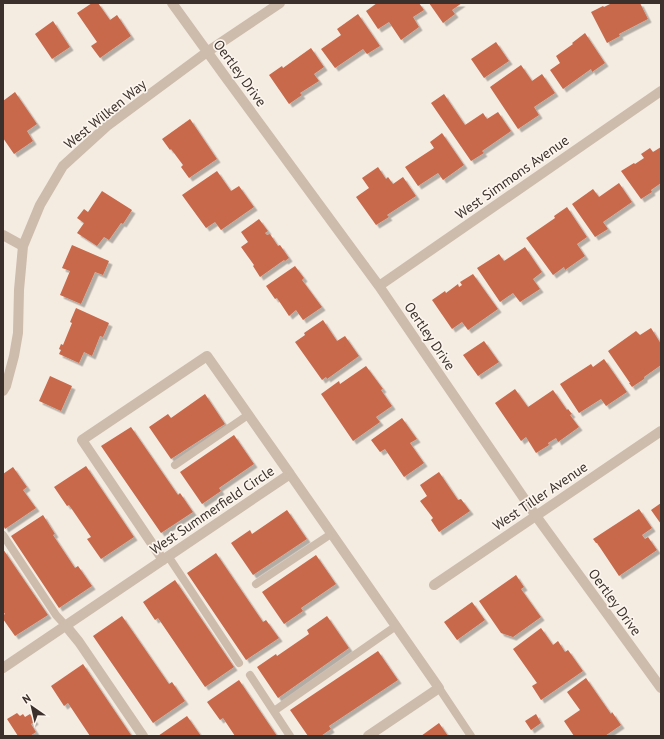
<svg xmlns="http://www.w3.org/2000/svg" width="664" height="739" font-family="'PT Sans',sans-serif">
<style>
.building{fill:#c8694b;filter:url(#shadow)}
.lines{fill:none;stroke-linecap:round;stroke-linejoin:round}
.service{stroke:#cdbbac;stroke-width:8}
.minor{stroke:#cdbbac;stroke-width:10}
.labels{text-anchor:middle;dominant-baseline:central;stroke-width:3.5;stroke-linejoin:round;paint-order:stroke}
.street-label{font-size:14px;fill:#3b302b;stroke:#fbf5ee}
</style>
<defs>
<filter id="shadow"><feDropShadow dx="3.5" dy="3.5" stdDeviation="0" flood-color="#0004"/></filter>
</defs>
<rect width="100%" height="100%" fill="#f4ebe1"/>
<path class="building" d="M92,3H98L110,20L117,15L131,36L100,58L91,46L97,42L77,13Z
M377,3H419L424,10L413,17L419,27L401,40L389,22L378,29L366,11Z
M429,3H462L452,10L455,14L443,23Z
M612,3H640L648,19L619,34L620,36L607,43L591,12L603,6L604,7Z
M358,14L380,46L367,54L363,49L335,68L321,49L341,35L337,29Z
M53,21L70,47L52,59L35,34Z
M585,33L605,63L592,72L591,69L563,89L550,70L560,63L556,56L573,44L572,43Z
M496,42L509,61L484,78L471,59Z
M311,48L324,67L314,74L319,81L300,93L302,95L289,104L269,75L282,66L283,68Z
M521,65L532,81L542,74L555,93L534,107L539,115L518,129L490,87Z
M15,92L37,124L27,131L33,141L14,154L3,138V101Z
M444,94L465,125L483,113L487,119L498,112L511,131L482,151L484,153L471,161L431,103Z
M190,119L217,159L189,178L181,167L183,165L171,149L170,150L162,139Z
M442,133L464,165L443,180L438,173L418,186L405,167L434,148L430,142Z
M661,147V183L651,190L652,192L641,199L621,171L634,163L635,164L644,158L641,154L650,148L653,152Z
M378,167L386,179L388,177L393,184L403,177L416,196L387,215L389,217L376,225L356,197L369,188L362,178Z
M217,171L231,191L239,186L254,207L221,230L215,222L206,228L182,195Z
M619,183L632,202L603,222L608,229L595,237L572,204L593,189L599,197Z
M102,191L132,210L123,224L121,223L109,240L104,237L97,246L77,233L84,223L77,218L84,209L88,212Z
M567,207L587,237L577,244L585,256L565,270L564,267L553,275L526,238L555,218L554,216Z
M259,219L268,231L265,233L267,235L270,234L278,246L280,245L289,258L285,261L284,260L260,277L253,266L254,265L241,247L248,242L241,232Z
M72,245L109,261L103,275L95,272L81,304L60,295L70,271L62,268Z
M525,247L542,272L533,279L540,289L520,302L513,293L500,302L477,268L499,254L504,261Z
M295,266L304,278L302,280L322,307L303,320L296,310L289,316L277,298L275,299L266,286Z
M473,274L498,309L468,330L462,322L452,329L432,300L445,291L446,293L458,284L459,287L462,285L460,282Z
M76,308L109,323L103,337L100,336L92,356L84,352L79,363L59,354L61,350L59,349L61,344L63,345L72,323L70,322Z
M323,320L337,341L345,336L359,356L327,379L326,377L322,380L295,342L305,335L304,333Z
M651,328L661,344V365L644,377V379L632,387L629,383H630L608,351L636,331L640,335Z
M484,341L499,362L478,376L463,355Z
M604,359L627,392L606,406L601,399L579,413L560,384L591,364L593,367Z
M366,366L383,389L381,390L392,406L376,417L380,422L353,441L321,394L339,381L340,384Z
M50,376L72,386L61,411L39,401Z
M515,389L528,407L553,390L567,410L568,409L572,414L570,415L579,427L558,442L556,438L548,443L549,445L536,453L526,437L521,441L495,403Z
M205,394L225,424L171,459L149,427L168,414L171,418Z
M402,418L417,439L410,443L424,463L404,477L385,449L380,452L371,440Z
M131,427L178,495L180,493L193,512L161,533L101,446Z
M234,435L254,464L219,488L221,491L202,504L180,472Z
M86,466L134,537L101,559L87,539L91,537L69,505L67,506L54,487Z
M13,467L27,487L23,490L36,508L5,529L3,525V474Z
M439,472L458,500L461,499L470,511L439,532L431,520L433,518L420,501L427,496L420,485Z
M661,503V524L651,510Z
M639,509L652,528L642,535L645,539L648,537L657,550L619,576L597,543H596L593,539Z
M287,510L307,539L253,575L231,543L250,530L252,534Z
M43,515L55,534L53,535L75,568L78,566L92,586L59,608L11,536Z
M3,549L48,615L15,636L3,619V615L5,614L3,612Z
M216,553L263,622L266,620L279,638L246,660L187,573Z
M316,555L336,584L301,608L303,611L284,624L262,592Z
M516,575L524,587L521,589L541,617L513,637L501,633L479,601Z
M175,580L234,667L205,687L158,618L155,620L143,602Z
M472,602L485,620L457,640L444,622Z
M122,616L169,684L172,682L185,701L153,723L93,636Z
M327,616L349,648L278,698L257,667L276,654L277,656L309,634L307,630Z
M541,628L553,645L558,641L565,652L568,650L583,671L541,700L532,686L537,683L513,649Z
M378,651L398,680L329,726L331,729L321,736H308L290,710Z
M83,664L131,735L130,736H90L68,703L64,706L51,686Z
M586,678L611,714L612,712L621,725L605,736H574L564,721L580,710L567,692Z
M239,680L277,736H235L223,718L220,720L207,702Z
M17,713L20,716L23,714L25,717L30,714L35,721L31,724L36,732L30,736H18L7,719Z
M536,714L541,723L531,730L525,721Z
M187,716L201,736H158Z
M439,723L448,736H421Z"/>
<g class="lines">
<path class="service" d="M175,465L248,415
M3,535L56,615L66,626
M168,556L239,663
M256,584L331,534
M250,675L290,736
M439,688L471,736
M274,711L396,626"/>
<path class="minor" d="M172,3L224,75L379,286L536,516L661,688
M3,235L23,246
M379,286L661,91
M3,391L6,386L14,356L18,333L19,290L23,246L40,205L63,166L107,126L207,52L280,3
M163,560L82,440L207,356L290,474
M434,585L661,431
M66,626L79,642L143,736
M3,668L290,474L439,688L368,736"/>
</g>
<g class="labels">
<g class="street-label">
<text transform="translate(240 73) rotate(54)">Oertley Drive</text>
<text transform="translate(105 114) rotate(-39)">West Wilken Way</text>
<text transform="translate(512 177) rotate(-35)">West Simmons Avenue</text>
<text transform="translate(430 336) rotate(56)">Oertley Drive</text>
<text transform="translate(540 496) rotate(-34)">West Tiller Avenue</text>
<text transform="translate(212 510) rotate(-34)">West Summerfield Circle</text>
<text transform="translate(615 602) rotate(54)">Oertley Drive</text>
</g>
</g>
<rect width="664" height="739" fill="none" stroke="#3b302b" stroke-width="8"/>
<g transform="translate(32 707) rotate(326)" stroke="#fbf5ee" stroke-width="3" paint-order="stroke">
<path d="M0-3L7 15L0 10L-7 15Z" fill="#3b302b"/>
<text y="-6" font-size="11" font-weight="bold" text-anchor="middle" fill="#3b302b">N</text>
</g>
</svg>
